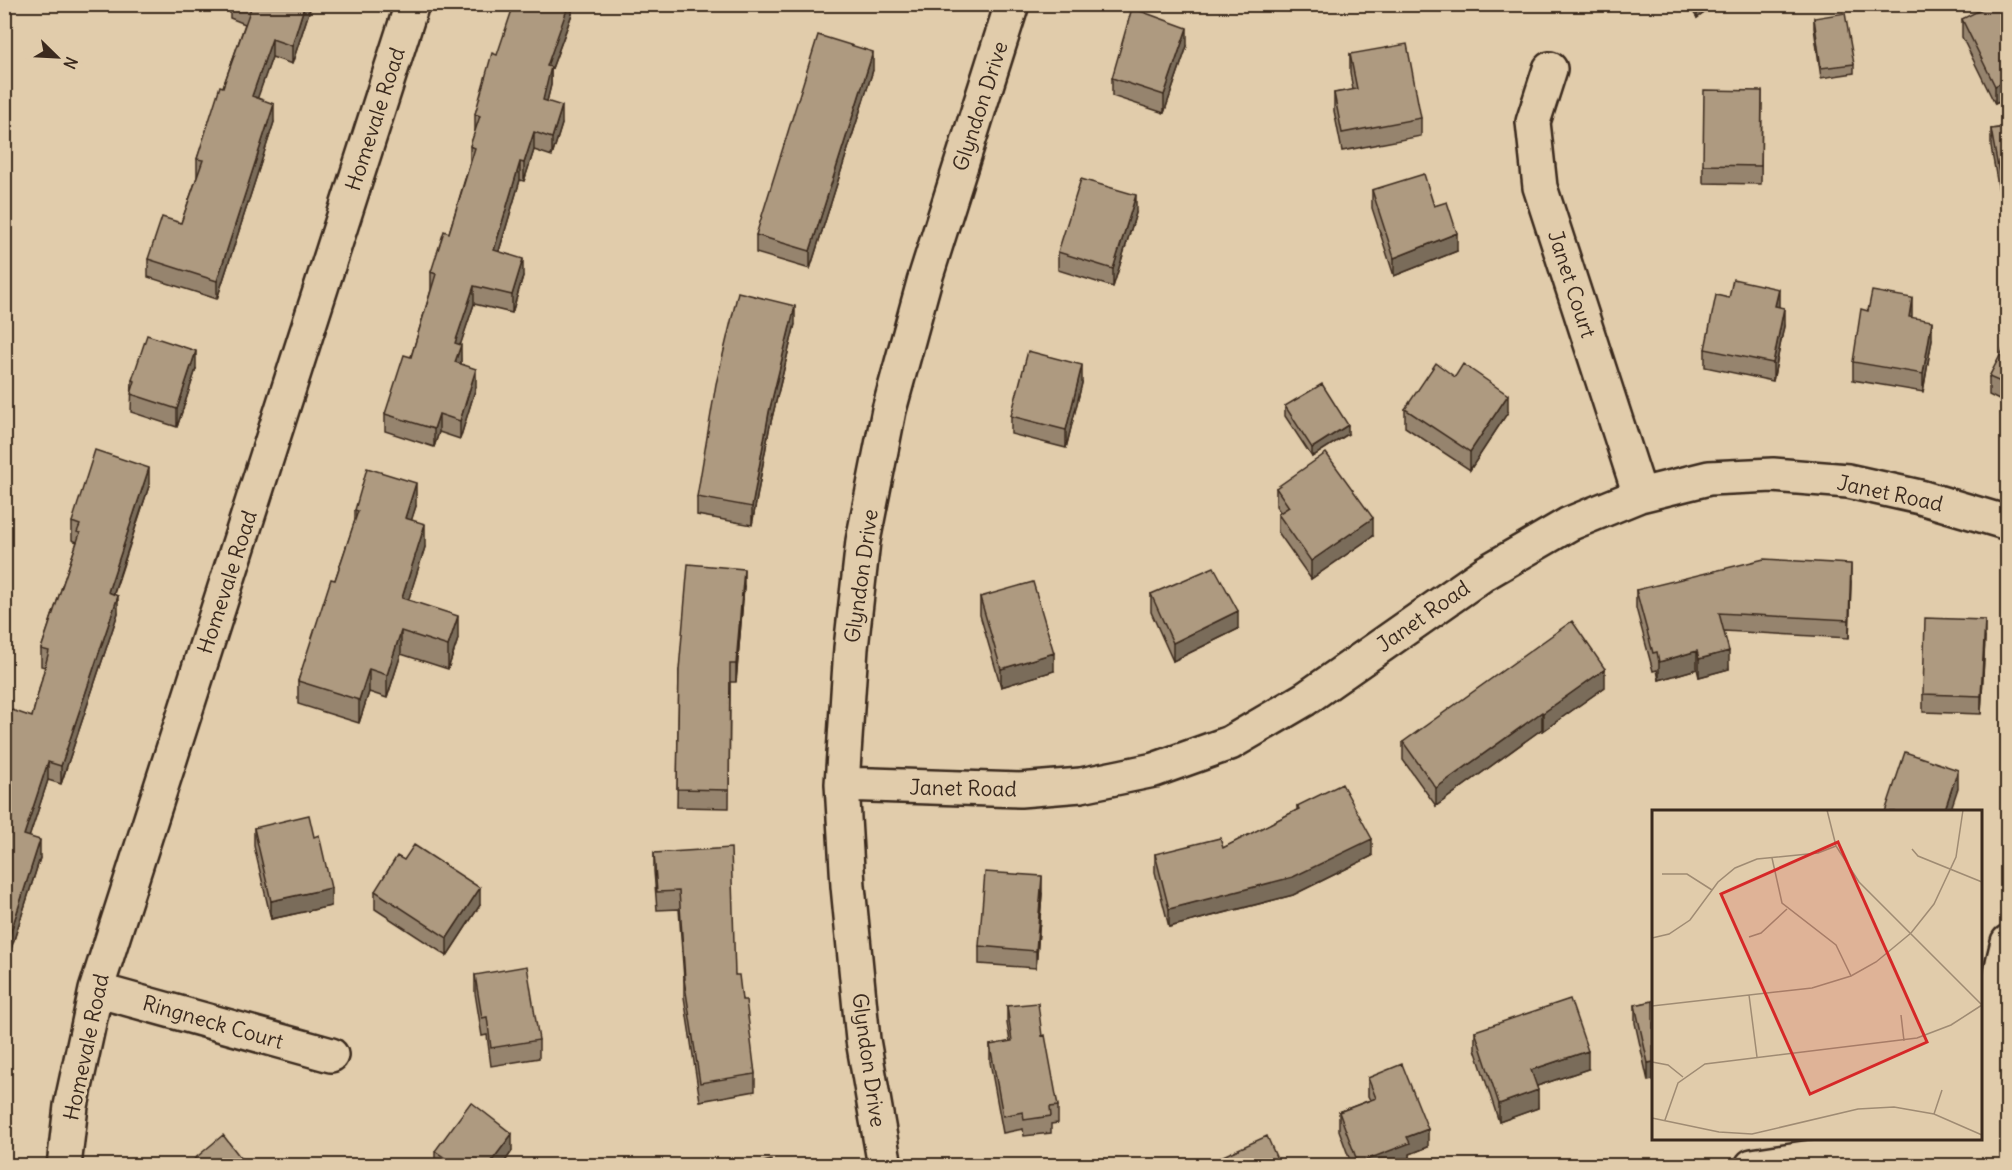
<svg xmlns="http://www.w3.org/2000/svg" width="2012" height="1170" font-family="Delius,sans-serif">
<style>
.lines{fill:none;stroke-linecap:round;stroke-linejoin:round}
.minor-casing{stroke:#3b2a1e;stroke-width:38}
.minor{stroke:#e1ccab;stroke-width:33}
.wall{fill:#96846e;stroke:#3b2a1e;stroke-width:1.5}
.shaded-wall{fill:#7a6c5a;stroke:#3b2a1e;stroke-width:1.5}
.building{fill:#ae9a80;stroke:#3b2a1e;stroke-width:1.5}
.labels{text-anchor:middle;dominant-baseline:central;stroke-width:6;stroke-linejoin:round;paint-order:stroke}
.street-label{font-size:21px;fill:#3b2a1e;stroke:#e1ccab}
.inset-road{fill:none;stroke:#9f8b73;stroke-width:1.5}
.view{fill:#d62828;fill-opacity:0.15;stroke:#d62828;stroke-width:3}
.inset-edge{fill:none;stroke:#3b2a1e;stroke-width:3}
</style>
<rect width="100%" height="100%" fill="#e1ccab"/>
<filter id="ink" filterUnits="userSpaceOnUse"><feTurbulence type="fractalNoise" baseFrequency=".0167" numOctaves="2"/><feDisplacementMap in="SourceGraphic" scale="12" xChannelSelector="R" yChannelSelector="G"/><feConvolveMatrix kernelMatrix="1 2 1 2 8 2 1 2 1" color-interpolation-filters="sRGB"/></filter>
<g filter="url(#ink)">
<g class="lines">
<g class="minor-casing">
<path id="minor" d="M1550,69L1533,122L1540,187L1640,495
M842,784L1020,790L1081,785L1154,770L1230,743L1305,699L1485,573L1569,524L1640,495L1709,478L1773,475L1848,481L1920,497L2008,523
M96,990L331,1055
M1989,1144C1990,1075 1990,1009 2008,942
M64,1166L71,1106L96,990L412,4
M885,1166L863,1040L848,886L842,784L851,648L863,541L889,410L924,282L1012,4
M1752,1166L1845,1152L1989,1144L2008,1146"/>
</g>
<use href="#minor" class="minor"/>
</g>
<path class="wall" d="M230,4H311V6L292,64L272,57L257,98L274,122L217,299L148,277V259L181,223L197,177V159L223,87L245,24L230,18Z
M572,4V14L551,71V85L547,101L562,124L552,156L534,150L524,181L520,180L499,251L523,276L512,313L474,304L460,345L461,364L476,387L460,439L439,432L434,447L385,431V414L411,357L431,290V272L449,233L470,162V146L475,132V114L497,55Z
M1688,4H1717L1697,18Z
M2007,4V98L1995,104L1962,37V19Z
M1814,18L1854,64V73L1821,78L1814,28Z
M1187,46L1164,113L1112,96V78Z
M1350,54L1421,118V136L1342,151L1334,111V93L1353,90L1350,72Z
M873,70L810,269L756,253V235Z
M1762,91L1761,184L1703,183V165Z
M2007,127V207L2002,208L1991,147V129Z
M1372,190L1434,206L1457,251L1394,276L1372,208Z
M1136,213L1113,287L1058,270V252Z
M1779,307L1784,326L1773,381L1705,367V349Z
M1912,318L1932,339L1923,392L1853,380V362Z
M795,324L769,430L752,525L697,515V497Z
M2007,345V409L2001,405V401L1989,395V377Z
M196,369L177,427L131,412L132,380Z
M1082,383L1066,448L1011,434V416Z
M1285,406L1348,434L1312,457L1285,416Z
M1405,409L1508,412L1470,470L1405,427Z
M149,486L114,594L118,613L61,784L48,780L29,837L40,858L4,971V713L32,717L45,667L41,666V649L77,542L72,540V522Z
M1276,488L1373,536L1311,579L1278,532V514L1281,513L1276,506Z
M416,506L411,520L425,547L408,600L458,639L448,669L401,654L387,698L369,692L359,723L298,704V681L335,580L355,521V510Z
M1851,582L1849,638L1724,631L1729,669L1699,677L1697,669L1659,680L1657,670L1653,671L1636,608V590Z
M744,587L736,682H730L729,808L677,807L679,670Z
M1151,594L1238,629L1173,661L1151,612Z
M980,597L1054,671L1001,687L980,615Z
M1985,638L1981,714L1923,712V694Z
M1605,687L1543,731L1542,729L1436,806L1403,760V742Z
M1297,806L1372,856L1293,895L1169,927L1155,872V854L1223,848L1297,810Z
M254,828L314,837L331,906L271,919L254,846Z
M654,853L735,975L742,1000L755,1074V1091L700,1101L684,997V979L679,909L657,910L654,871Z
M375,891L480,905L447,956L375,909Z
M1042,894L1036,968L979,964V946Z
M475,975L539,1040V1058L491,1066L487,1035L482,1036L475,993Z
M1653,1001L1648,1081L1635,1023V1005Z
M1007,1006L1042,1036L1058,1106V1123L1051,1124V1133L1024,1136L1023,1129L1003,1133L990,1062V1045L1010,1042L1007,1023Z
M1475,1031L1588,1069L1537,1086L1538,1108L1499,1122L1475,1049Z
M1368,1078L1428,1147L1410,1154V1161L1398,1166H1352L1339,1130V1112L1370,1100L1368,1096Z
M435,1151H512L502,1166H435Z"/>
<path class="shaded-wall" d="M305,4H311V6L292,64V46Z
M568,4H572V14L551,71V85L543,118V100L547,66Z
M1697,4H1717L1697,18Z
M1187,28V46L1164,113V95Z
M272,39V57L252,114V96Z
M873,52V70L810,269V251Z
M2007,80V98L1995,104V86Z
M274,104V122L217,299V281Z
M562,106V124L552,156V138Z
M534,132V150L524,181V163Z
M520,162V180L494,268V250Z
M1136,195V213L1113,287V269Z
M1457,233V251L1394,276V258Z
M523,259V276L512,313V295Z
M474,286V304L455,361V343Z
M1779,289V307L1775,306Z
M1912,298V316L1909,335V317Z
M795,306V324L769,430L752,525V507L769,412Z
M1784,308V326L1773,381V363Z
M1932,321V339L1923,392V374Z
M461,345V363L455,380V362Z
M196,351V369L177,427V409Z
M1082,365V383L1066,448V430Z
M476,369V387L460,439V421Z
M1508,395V412L1470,470V452Z
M439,414V432L434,447V429Z
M1348,425V434L1312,457V448Z
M149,468V486L108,610V592Z
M416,483V506L405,541V518Z
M1373,518V536L1311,579V561Z
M425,524V547L402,621V598Z
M1851,564V582L1849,638V620Z
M744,569V587L736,682V664Z
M118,596V613L61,784V766Z
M1238,611V629L1173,661V643Z
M458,616V639L448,669V646Z
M1985,620V638L1981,714V696Z
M401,631V654L387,698V675Z
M1697,651V669L1659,680V662Z
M1729,651V669L1699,677V659Z
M1054,653V671L1001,687V669Z
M369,669V692L359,723V700Z
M1605,669V687L1543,731V713Z
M1542,712V729L1436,806V788Z
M48,762V780L24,853V835Z
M1958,770V788L1950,812H1944Z
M1372,839V856L1293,895L1169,927V909Z
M40,840V858L4,971V953Z
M1042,876V894L1036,968V951Z
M331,888V906L271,919V901Z
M480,888V905L447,956V938Z
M1588,1051V1069L1531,1088V1070Z
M1653,1062V1080L1648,1081V1063Z
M1538,1090V1108L1499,1122V1104Z
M1428,1129V1147L1410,1154V1161L1398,1166H1358V1163L1407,1137Z
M512,1134V1151L502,1166H488Z"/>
<path class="building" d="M242,4H305L292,46L272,39L252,96L274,104L217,281L148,259L162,217L181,223L203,160L197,159L220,86L223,87L251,8Z
M514,4H569L547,66L551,67L543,100L562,106L552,138L534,132L524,163L520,162L494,250L523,259L512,295L474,286L455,343L461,345L455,362L476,369L460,421L439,414L434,429L385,414L404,355L411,357L436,274L431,272L444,231L449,233L475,148L470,146L480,116L475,114L492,53L497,55Z
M1992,4H2007V80L1995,86L1962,19Z
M1132,8L1187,28L1164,95L1112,78Z
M1845,13L1854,64L1821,68L1814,18Z
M818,35L873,52L810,251L756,235Z
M1407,44L1421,118L1342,133L1334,93L1357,89L1350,54Z
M1704,90L1762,91L1761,166L1703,165Z
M2007,127V189L2002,190L1991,129Z
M1424,174L1434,206L1447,202L1457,233L1394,258L1372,190Z
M1081,179L1136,195L1113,269L1058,252Z
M1733,279L1779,289L1775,306L1784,308L1773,363L1705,349L1716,295L1729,298Z
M1872,291L1912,298L1909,317L1932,321L1923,374L1853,362L1861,309L1868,311Z
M738,292L795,306L769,412L752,507L697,497L716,384Z
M147,335L196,351L177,409L131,394L135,381L132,380Z
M2006,344L2007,345V391L2001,387L2003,383L1989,377Z
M1028,351L1082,365L1066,430L1011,416Z
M1436,363L1455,377L1463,364L1508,395L1470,452L1405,409Z
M1322,384L1348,425L1312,448L1285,406Z
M95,450L149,468L108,592L118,596L61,766L48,762L24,835L40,840L4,953V713L8,714L9,709L32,717L49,651L41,649L80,533L77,532L80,525L72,522Z
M1326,453L1373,518L1311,561L1278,514L1289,507L1276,488Z
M367,468L416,483L405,518L425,524L402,598L458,616L448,646L401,631L387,675L369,669L359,700L298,681L331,579L335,580L358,511L355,510Z
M1764,559L1851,564L1849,620L1719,613L1729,651L1699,659L1697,651L1659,662L1657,652L1653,653L1636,590Z
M688,564L744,569L736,664H730L729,790L677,789L679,670Z
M1214,567L1238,611L1173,643L1151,594Z
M1033,582L1054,653L1001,669L980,597Z
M1925,618L1985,620L1981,696L1923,694Z
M1572,621L1605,669L1543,713L1542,712L1436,788L1403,742Z
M1905,752L1958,770L1944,812H1885Z
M1342,784L1372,839L1293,877L1169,909L1155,854L1220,838L1223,848L1299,809L1297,806Z
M309,815L314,837L319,835L331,888L271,901L254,828Z
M414,845L480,888L447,938L375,891L397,856L404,860Z
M731,848L735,975H739L742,1000H746L755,1074L700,1083L684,979H685L679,891L657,892L654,853Z
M985,872L1042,876L1036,951L979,946Z
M527,966L539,1040L491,1048L487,1017L482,1018L475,975Z
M1570,999L1588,1051L1531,1070L1538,1090L1499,1104L1475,1031Z
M1653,1001V1062L1648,1063L1635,1005Z
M1038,1003L1042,1036L1045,1035L1058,1106L1050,1107L1051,1116L1024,1120L1023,1112L1003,1116L990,1045L1012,1041L1007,1006Z
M1402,1064L1428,1129L1407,1137L1410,1143L1358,1163L1339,1112L1376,1098L1368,1078Z
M471,1102L512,1134L488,1166H457L435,1151Z
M223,1135L247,1166H186Z
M1267,1136L1280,1166H1201Z
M771,1160L772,1166H748Z"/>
</g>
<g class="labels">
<g class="street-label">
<text transform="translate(980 106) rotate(-72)">Glyndon Drive</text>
<text transform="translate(375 119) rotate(-72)">Homevale Road</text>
<text transform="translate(1572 284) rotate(72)">Janet Court</text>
<text transform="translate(1890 493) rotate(12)">Janet Road</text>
<text transform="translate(861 576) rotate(-82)">Glyndon Drive</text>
<text transform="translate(227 582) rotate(-72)">Homevale Road</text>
<text transform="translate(1423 616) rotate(-35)">Janet Road</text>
<text transform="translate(963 788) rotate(1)">Janet Road</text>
<text transform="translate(213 1022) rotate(16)">Ringneck Court</text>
<text transform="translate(86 1047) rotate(-78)">Homevale Road</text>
<text transform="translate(869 1060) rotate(82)">Glyndon Drive</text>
</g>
</g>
<g transform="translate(1652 810)">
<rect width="330" height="330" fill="#e1ccab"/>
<path class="inset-road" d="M175,0L184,36L207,72L330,195M260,39L266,46L330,72M120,48L130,93L184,135L199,166M10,64H35L60,80M97,127L109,123L135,99M0,128L17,124L38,110L66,72L83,58L105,49L166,43L184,36M97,185L105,247M0,196L160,178L199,166L224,152L259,123L282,94L304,47L311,0M249,205L252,231M0,252L16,255L31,267M282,304L290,280M0,308L67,322L100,324L206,299L242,297L282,304L330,325M13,310L26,273L53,254L265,228L299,215L330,195"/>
<path class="view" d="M186,32L275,232L158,284L69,84Z"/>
<rect width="330" height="330" class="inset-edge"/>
</g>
<rect width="2012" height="1170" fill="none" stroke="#e1ccab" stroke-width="24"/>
<rect x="12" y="12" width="1988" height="1146" fill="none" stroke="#3b2a1e" stroke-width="2" filter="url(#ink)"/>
<g transform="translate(57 57) rotate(114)" stroke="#e1ccab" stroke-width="4.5" paint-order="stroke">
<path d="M0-4.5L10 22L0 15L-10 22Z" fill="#3b2a1e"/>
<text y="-9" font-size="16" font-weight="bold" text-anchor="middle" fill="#3b2a1e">N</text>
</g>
</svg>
